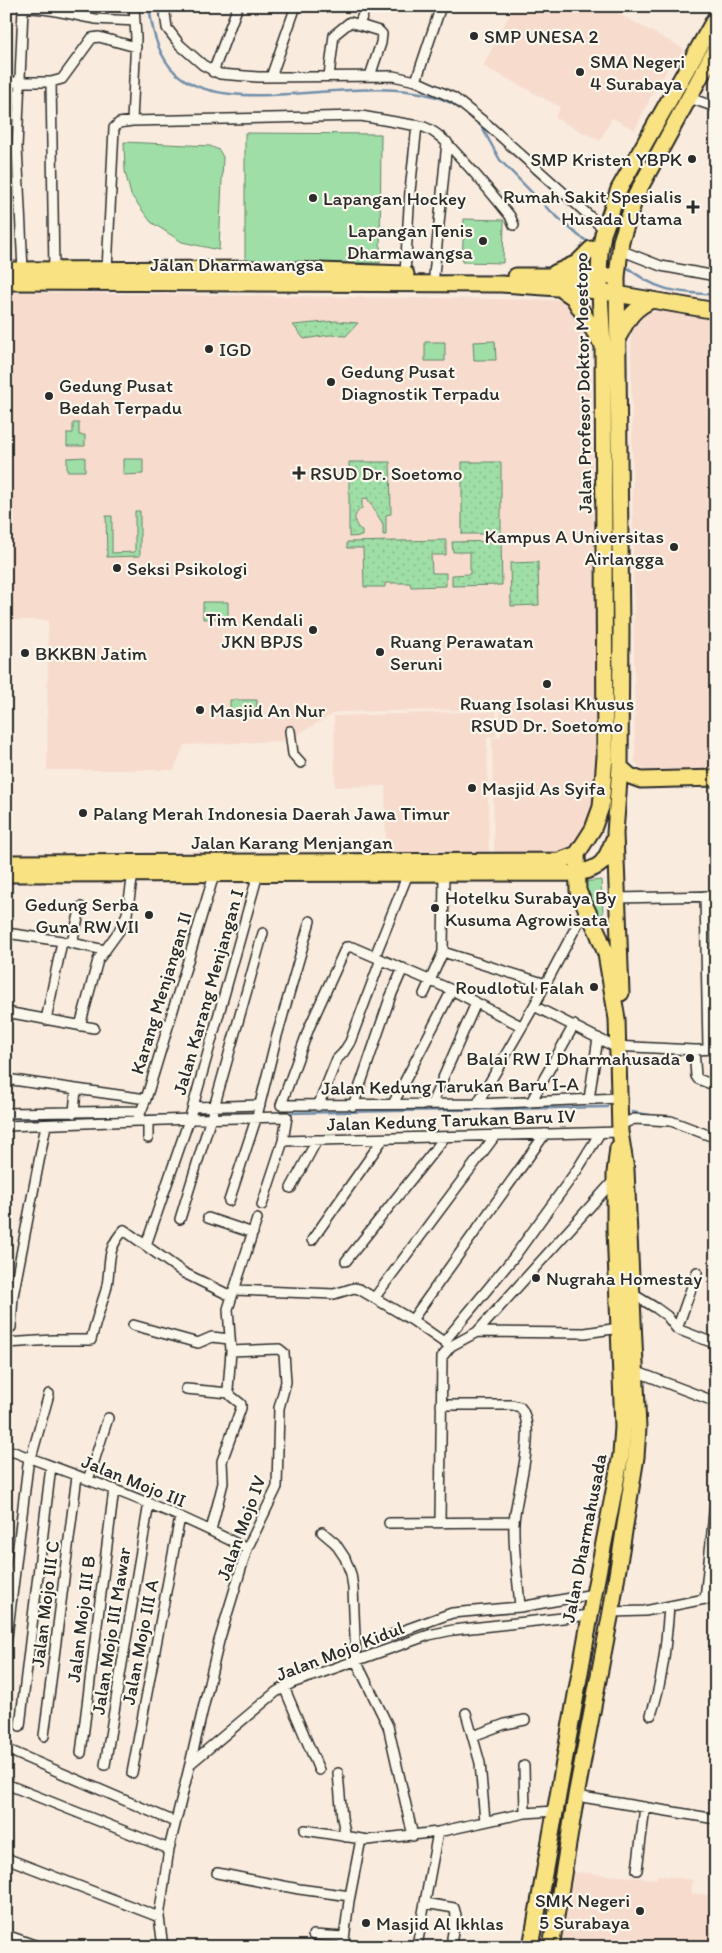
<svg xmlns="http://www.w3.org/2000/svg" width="722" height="1953" font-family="Itim,sans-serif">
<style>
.built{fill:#f7dcce}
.green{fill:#9fdea6;stroke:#658468}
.garden{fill:url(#garden-dots);stroke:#658468}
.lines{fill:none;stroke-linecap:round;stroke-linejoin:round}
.stream{stroke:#728faa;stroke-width:2.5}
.street-casing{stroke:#2b2b2b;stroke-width:12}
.primary-casing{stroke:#2b2b2b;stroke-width:19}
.street{stroke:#fbf7ec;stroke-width:9}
.primary{stroke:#f8e281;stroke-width:15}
.poi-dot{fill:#2b2b2b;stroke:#fbf7ec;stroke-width:2}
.labels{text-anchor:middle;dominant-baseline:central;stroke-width:4.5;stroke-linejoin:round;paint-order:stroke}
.poi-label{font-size:19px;fill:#2b2b2b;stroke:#fbf7ec;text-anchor:start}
.street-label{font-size:19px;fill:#2b2b2b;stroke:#fbf7ec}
</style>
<defs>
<pattern id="garden-dots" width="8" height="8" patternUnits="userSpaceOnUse" patternTransform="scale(1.25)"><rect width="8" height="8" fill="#9fdea6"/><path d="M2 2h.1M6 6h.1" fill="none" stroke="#89bf8f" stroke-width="1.8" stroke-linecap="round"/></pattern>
</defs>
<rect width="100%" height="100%" fill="#f9ebde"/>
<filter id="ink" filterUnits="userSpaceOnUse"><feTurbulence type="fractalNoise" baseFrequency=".02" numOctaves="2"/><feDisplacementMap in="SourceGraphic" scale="10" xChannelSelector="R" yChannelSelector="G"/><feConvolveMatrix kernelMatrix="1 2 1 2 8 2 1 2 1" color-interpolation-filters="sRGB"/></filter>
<g filter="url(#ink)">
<path class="built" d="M514,6H605L684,49L680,57L674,56L663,78L660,77L635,130L612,118L600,141L555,118L560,107L483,66Z
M6,292L564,300L573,305L589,327L598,707L542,709L598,708V807L581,840L562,855L494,856L492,738L501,737L500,709L337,712L286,741L184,745L174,770H47L48,620H6Z
M671,310L716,318V771H645L635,763L631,330L649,312Z
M496,711V736L487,737L489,855L386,857L385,786L335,787L334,716Z
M572,1872L656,1879L658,1875L693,1880L691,1893L716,1896V1947H559Z"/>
<path class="green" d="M245,133L381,134L380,263L245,262Z
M124,142L210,146L219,150L223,157L219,250L182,242L151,222L131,195L125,171Z
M464,219L504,220L503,263L462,262Z
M495,341L496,360H474L473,342Z
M425,342H445V361H425Z
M73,423H79V435H85V446H67V433H73Z
M85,457V471H67V458Z
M123,459H143V474L123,475Z
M135,511H140V556L107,557L106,516H112V553L135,552Z
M203,602H228V618L203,619Z
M230,700H257V713H230Z
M601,880L604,929L593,906L580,890V882Z"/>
<path class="garden" d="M336,321L358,323L346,336L330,335L304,339L293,325Z
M349,462H390L391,514L386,515V535H383V524L367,498L362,499V508C352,515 353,524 362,531V536L349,537Z
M462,462H501V534H462Z
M446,540V555H431L432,573H446V586L411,587L410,583H385V587H364L363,548H347V542Z
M501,541L502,585L452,586V575L470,574V552H453L452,542Z
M538,562L539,605L511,606L510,563Z"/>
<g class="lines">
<path class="stream" d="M149,6C152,28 156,49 170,67C222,131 383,59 458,107
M480,124L500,160L547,208L579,236L590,243
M624,265C657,292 675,292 716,295
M632,1112L655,1116
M286,1113L607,1107
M141,1116L188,1115
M6,1118L136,1116"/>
<g class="street-casing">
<path id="street" d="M164,6L167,28L180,45L203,65L220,74L258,77L393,76L416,81L454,98L488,125L605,230
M359,25L366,6
M213,72L238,6
M329,76L334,35L350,22L379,31L382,34L381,43L370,76
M271,77L296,6
M416,81L441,6
M6,82H51L62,79L92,38L99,37L136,47
M51,82L54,270
M689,98L716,107
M132,121L136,38L134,6
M620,250L661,266L716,276
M23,270L17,147L23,9C37,4 79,17 96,19C109,20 122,20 135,21
M107,270L114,128L119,123L132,121L361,116L424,127C439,133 447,143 457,154C476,174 493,195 510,216L514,225
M405,274L410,191L417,125
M434,275L447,142
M290,731L293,754L301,763
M705,896L708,1049
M616,898L716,896
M6,933L62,941
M71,943L105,950
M443,952L546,984
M375,956L408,874
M424,994L443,952L444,874
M534,1006L613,1046L694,1050L716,1049
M6,1012L94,1028
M46,1020L62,942H72L81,907
M80,1026L98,960L119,931L127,914L133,873
M521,1026L452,990L352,947H346L309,1028L281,1105L477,1104L619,1098
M694,1050L696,1076L698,1079L716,1086
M6,1079L146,1099
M589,1099L598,1038
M531,1102L574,1025
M432,1103L476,1003
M393,1104L452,990
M477,1104L534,1006L586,908
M318,1106L337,1059L343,1053L350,1042L381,959
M353,1106L390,998L403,968
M193,1107L260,1105
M6,1113L141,1111
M74,1113L76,1089
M137,1121L146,1099L214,875
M148,1121V1138
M620,1125L634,1119L671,1121L716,1138
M6,1126L190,1119L287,1117L283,1141L262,1205
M283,1141L620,1132
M291,1188L317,1140
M229,1201L257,1116L276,1039L310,921
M208,1218L253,1233
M180,1219L211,1118L263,933
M312,1240L383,1139
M146,1245L190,1117L258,874
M346,1261L445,1137
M234,1290L334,1294L354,1288L359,1289L412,1320L448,1345
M631,1293L656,1308L667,1316L677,1329L716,1344
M375,1297L495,1136
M412,1320L545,1134
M133,1325L198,1343L212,1337L229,1339
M6,1328L11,1327L13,1296L46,1125
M677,1329L697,1272
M477,1332L585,1333L619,1328
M444,1342L514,1257L577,1170L600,1133
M6,1343L53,1340H91C95,1323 101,1306 106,1290C112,1266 104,1251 124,1230L184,1273L231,1296
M635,1371L716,1402
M186,1389L229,1393
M441,1405H512L520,1407C539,1428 515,1496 514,1523C513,1550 518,1579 520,1607
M6,1449C88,1480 170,1508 247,1549
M31,1458L49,1394
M88,1480L108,1418
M440,1522L442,1357L451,1346L477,1332L615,1179
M389,1523L514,1522
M211,1530L223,1483L222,1461L241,1408V1404L231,1396L228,1390L231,1351L228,1309L257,1219
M322,1532L335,1543L345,1558L351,1574L353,1588L356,1661L388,1726L413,1836
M705,1599L716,1494
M611,1612L645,1611L705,1599L716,1601
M391,1635L452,1613L520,1607L594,1594
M6,1645L29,1457
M284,1687L319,1770
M466,1713L480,1763L485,1821
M651,1715C663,1680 666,1644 669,1607
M20,1726L51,1466
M44,1736L77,1476
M473,1736L505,1724L525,1720
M6,1749L175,1822
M81,1753L114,1489
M190,1764L219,1641L247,1549L277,1487L279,1408L286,1382L284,1353L279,1349L231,1351
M105,1765L149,1503
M524,1766L525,1813
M132,1773L180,1517
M338,1773L342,1818L346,1837
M6,1784L169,1849
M576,1796L716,1819
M305,1830L368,1840L438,1832L525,1813L555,1811
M6,1858L159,1917
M637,1870L645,1807
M217,1873L299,1889L350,1896
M425,1903L454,1908L456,1915L452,1938
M6,1935L40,1947
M313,1935L344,1937
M418,1940L438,1832
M163,1947L159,1917L169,1849L190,1764L276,1692L292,1683L429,1635L453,1630L590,1615
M343,1947L349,1901L361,1839"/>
</g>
<g class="primary-casing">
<path id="primary" d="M6,270L262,269L406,274
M555,273L577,263L591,249
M516,276H608
M6,282L501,284L599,291L716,311
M561,289L573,297L600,341
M620,334C628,317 635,308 652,300
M620,767L630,776L641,780L716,778
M6,863L559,861L577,854
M6,874L578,873C601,868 605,863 613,841
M621,993L615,833L620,767L621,628L617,277L621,241L636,195L716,48
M531,1947L594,1594L621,1455L623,1427L615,1229V1173L618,1148
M551,1947L576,1796L611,1612L636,1457L638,1428L626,1170L620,1132L617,1019L606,954L598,933L578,891L577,854L593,829L601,807L605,756L603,347L599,275L600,252L603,234L619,189L716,17"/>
</g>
<use href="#street" class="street"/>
<use href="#primary" class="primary"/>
</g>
</g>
<g class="poi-dot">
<circle cx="474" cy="36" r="5"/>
<circle cx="580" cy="72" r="5"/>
<circle cx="692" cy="159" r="5"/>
<circle cx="313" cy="198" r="5"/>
<path d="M690.5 199.5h5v5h5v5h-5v5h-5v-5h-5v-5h5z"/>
<circle cx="483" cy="241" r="5"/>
<circle cx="209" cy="349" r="5"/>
<circle cx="331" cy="382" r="5"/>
<circle cx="49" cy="396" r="5"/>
<path d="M296.5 465.5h5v5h5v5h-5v5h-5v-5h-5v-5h5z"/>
<circle cx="674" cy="547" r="5"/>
<circle cx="117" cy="568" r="5"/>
<circle cx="313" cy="630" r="5"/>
<circle cx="380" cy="652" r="5"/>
<circle cx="25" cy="653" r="5"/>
<circle cx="547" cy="684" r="5"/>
<circle cx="200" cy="710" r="5"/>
<circle cx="472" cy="788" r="5"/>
<circle cx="83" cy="813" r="5"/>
<circle cx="435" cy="908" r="5"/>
<circle cx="149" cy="915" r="5"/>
<circle cx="594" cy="987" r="5"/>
<circle cx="690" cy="1058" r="5"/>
<circle cx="536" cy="1278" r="5"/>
<circle cx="640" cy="1911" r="5"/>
<circle cx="366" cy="1923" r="5"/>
</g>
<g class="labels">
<g class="poi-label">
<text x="484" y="36">SMP UNESA 2</text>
<text x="590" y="61">SMA Negeri<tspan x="590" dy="22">4 Surabaya</tspan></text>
<text x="682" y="159" text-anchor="end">SMP Kristen YBPK</text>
<text x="682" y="196" text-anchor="end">Rumah Sakit Spesialis<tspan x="682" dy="22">Husada Utama</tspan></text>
<text x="323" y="198">Lapangan Hockey</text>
<text x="473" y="230" text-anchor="end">Lapangan Tenis<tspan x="473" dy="22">Dharmawangsa</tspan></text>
<text x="219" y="349">IGD</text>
<text x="341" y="371">Gedung Pusat<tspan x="341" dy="22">Diagnostik Terpadu</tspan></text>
<text x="59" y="385">Gedung Pusat<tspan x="59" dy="22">Bedah Terpadu</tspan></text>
<text x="310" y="473">RSUD Dr. Soetomo</text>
<text x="664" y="536" text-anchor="end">Kampus A Universitas<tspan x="664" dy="22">Airlangga</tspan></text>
<text x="127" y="568">Seksi Psikologi</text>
<text x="303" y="619" text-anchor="end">Tim Kendali<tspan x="303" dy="22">JKN BPJS</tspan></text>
<text x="390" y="641">Ruang Perawatan<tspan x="390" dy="22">Seruni</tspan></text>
<text x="35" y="653">BKKBN Jatim</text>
<text x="547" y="703" text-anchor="middle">Ruang Isolasi Khusus<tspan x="547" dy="22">RSUD Dr. Soetomo</tspan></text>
<text x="210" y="710">Masjid An Nur</text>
<text x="482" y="788">Masjid As Syifa</text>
<text x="93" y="813">Palang Merah Indonesia Daerah Jawa Timur</text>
<text x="445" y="897">Hotelku Surabaya By<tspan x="445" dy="22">Kusuma Agrowisata</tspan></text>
<text x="139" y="904" text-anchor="end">Gedung Serba<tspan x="139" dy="22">Guna RW VII</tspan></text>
<text x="584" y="987" text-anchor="end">Roudlotul Falah</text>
<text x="680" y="1058" text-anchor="end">Balai RW I Dharmahusada</text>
<text x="546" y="1278">Nugraha Homestay</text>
<text x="630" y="1900" text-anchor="end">SMK Negeri<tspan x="630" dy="22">5 Surabaya</tspan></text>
<text x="376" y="1923">Masjid Al Ikhlas</text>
</g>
<g class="street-label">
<text x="237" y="264">Jalan Dharmawangsa</text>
<text transform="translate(583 383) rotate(-91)">Jalan Profesor Doktor Moestopo</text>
<text x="292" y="842">Jalan Karang Menjangan</text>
<text transform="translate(208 992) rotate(-74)">Jalan Karang Menjangan I</text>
<text transform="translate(161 993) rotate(-73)">Karang Menjangan II</text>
<text transform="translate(450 1086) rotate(-1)">Jalan Kedung Tarukan Baru I-A</text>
<text transform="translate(451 1120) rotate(-2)">Jalan Kedung Tarukan Baru IV</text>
<text transform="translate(134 1481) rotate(22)">Jalan Mojo III</text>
<text transform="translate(241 1528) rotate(-70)">Jalan Mojo IV</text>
<text transform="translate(584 1538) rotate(-79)">Jalan Dharmahusada</text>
<text transform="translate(45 1604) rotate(-83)">Jalan Mojo III C</text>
<text transform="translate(81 1619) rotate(-83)">Jalan Mojo III B</text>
<text transform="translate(111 1631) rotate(-81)">Jalan Mojo III Mawar</text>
<text transform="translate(140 1642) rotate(-79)">Jalan Mojo III A</text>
<text transform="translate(340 1651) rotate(-21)">Jalan Mojo Kidul</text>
</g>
</g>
<rect width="722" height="1953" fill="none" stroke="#fbf7ec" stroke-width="25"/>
<rect x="12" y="12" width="697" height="1928" fill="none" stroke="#2b2b2b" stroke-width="2" filter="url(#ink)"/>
</svg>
